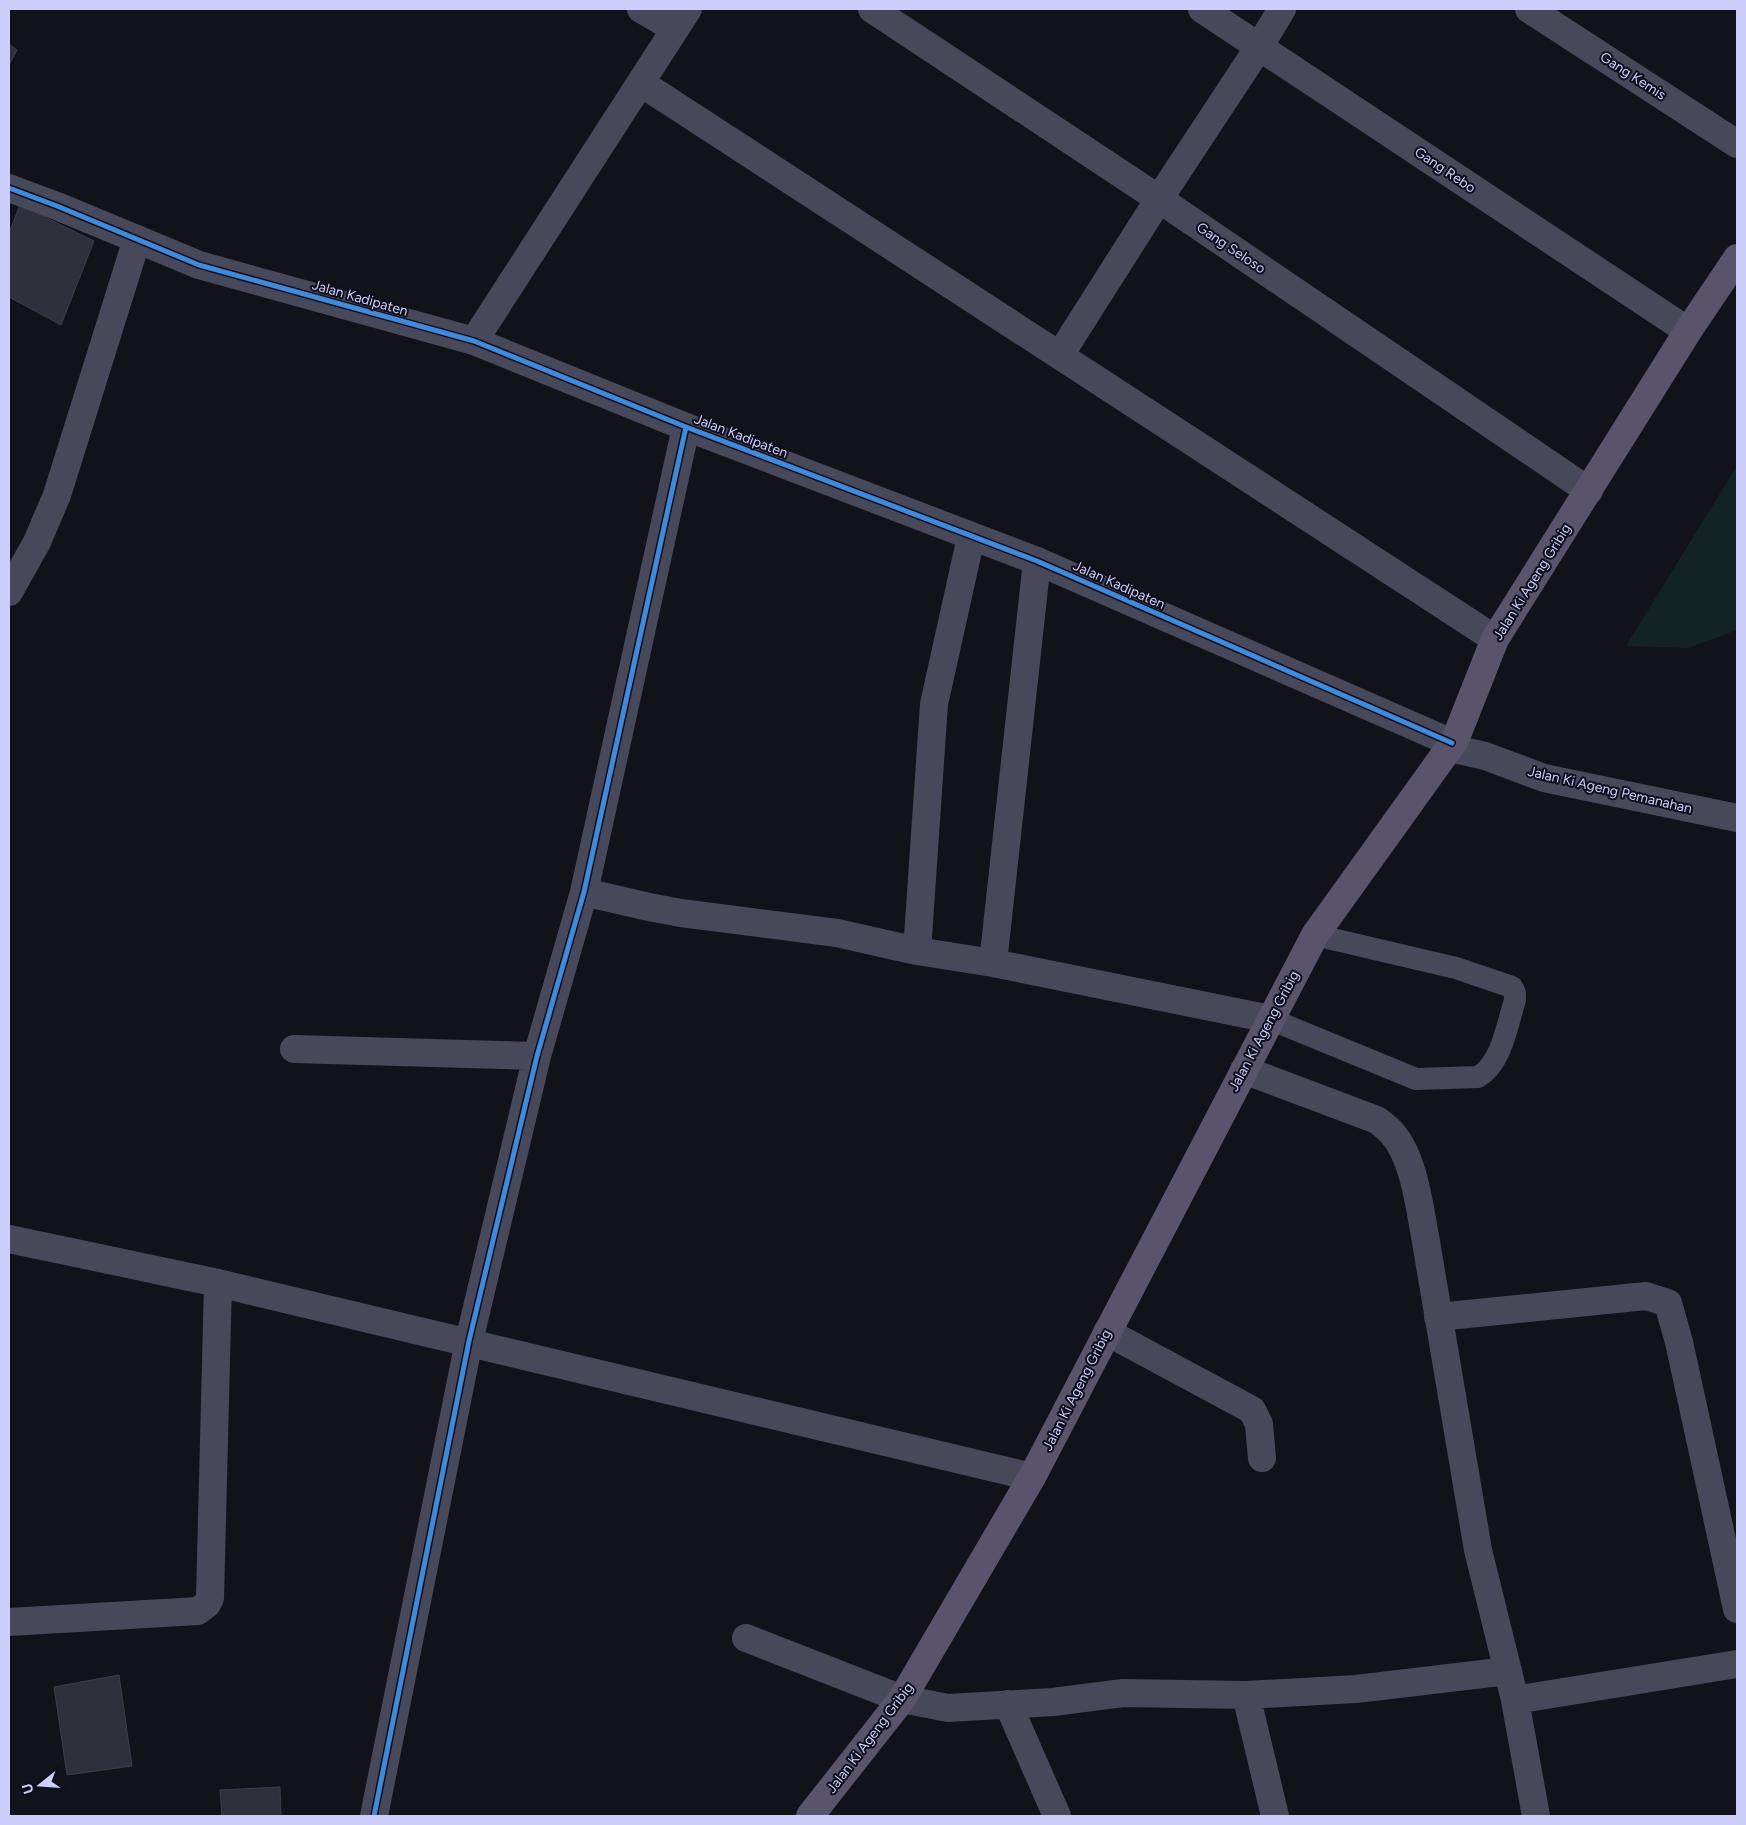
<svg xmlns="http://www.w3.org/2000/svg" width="1746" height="1825" font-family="Figtree,sans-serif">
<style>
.green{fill:#112423}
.building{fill:#302f3c;stroke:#3d3c4d}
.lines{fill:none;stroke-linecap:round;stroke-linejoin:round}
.service{stroke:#47485a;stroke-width:22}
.minor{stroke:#47485a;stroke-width:28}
.tertiary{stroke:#47485a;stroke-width:28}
.primary{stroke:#59536c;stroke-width:28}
.cycleway-casing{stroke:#0e0e1d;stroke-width:8}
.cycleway{stroke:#408adc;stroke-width:5}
.labels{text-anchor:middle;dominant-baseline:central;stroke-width:4;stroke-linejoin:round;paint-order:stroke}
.street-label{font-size:14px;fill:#cecefb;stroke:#0e0e1d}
</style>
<rect width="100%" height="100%" fill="#12121a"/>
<path class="green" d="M1737,466V630L1688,648L1626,646Z"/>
<path class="building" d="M9,44L17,50L9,65Z
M20,205L94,241L61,325L9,297V233Z
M119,1675L132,1766L67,1775L54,1687Z
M280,1787L281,1816H222L220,1790Z"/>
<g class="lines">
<path class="service" d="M1270,1019L1416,1079L1478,1077C1502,1063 1507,1025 1515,1000V993L1512,987L1456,968L1315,935"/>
<path class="minor" d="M641,9L675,29
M872,9L1159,199L1589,491
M1202,9L1688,331
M1529,9L1737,144
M641,83L1495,639
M474,341L688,9
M1060,355L1159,199L1259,47L1282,9
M9,592L37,542L57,495L137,239
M584,892L649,907L681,913L837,933L917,951L993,963L1270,1019
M917,951L934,704L971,537
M993,963L1037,561
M294,1049L537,1056
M1244,1070L1377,1120C1382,1124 1388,1128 1392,1133C1414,1158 1419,1205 1425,1236L1478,1550L1515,1700L1536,1816
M9,1239L218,1283L1032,1477
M1438,1317L1646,1296L1668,1303L1679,1342L1737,1609
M1107,1332L1252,1410L1259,1424L1262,1458
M9,1622L198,1611L207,1604L210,1598L218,1283
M746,1638L902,1699L948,1708L1053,1702L1123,1693L1246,1695L1356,1689L1508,1671
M1246,1695L1275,1816
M1515,1700L1737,1664
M1008,1704L1057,1816
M374,1816L469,1341L537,1056L584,892L686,427"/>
<path class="tertiary" d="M9,188L57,206L199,265L474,341L686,427L1037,561L1452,743
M1450,748L1485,756L1544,778L1737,818"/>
<path class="primary" d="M810,1816L902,1699L1032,1477L1315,935L1455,740L1495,639L1688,331L1737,258"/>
<g class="cycleway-casing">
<path id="cycleway" d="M9,188L57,206L199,265L474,341L686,427L1037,561L1452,743
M374,1816L469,1341L537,1056L584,892L686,427"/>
</g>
<use href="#cycleway" class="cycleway"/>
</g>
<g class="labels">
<g class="street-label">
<text transform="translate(1633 76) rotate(33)">Gang Kemis</text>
<text transform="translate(1445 170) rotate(34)">Gang Rebo</text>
<text transform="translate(1231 248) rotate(34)">Gang Seloso</text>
<text transform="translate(360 298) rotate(16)">Jalan Kadipaten</text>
<text transform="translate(741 436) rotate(21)">Jalan Kadipaten</text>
<text transform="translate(1532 582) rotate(-58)">Jalan Ki Ageng Gribig</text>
<text transform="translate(1119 585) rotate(24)">Jalan Kadipaten</text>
<text transform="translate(1610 790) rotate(13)">Jalan Ki Ageng Pemanahan</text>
<text transform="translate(1264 1031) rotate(-62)">Jalan Ki Ageng Gribig</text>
<text transform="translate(1077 1390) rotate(-63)">Jalan Ki Ageng Gribig</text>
<text transform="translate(870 1738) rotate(-53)">Jalan Ki Ageng Gribig</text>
</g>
</g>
<rect width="1746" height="1825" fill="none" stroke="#cecefb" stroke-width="20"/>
<g transform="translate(40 1785) rotate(253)" stroke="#0e0e1d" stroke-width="4" paint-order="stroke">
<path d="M0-4L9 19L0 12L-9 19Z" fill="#cecefb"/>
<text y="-8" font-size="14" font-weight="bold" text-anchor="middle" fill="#cecefb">U</text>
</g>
</svg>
